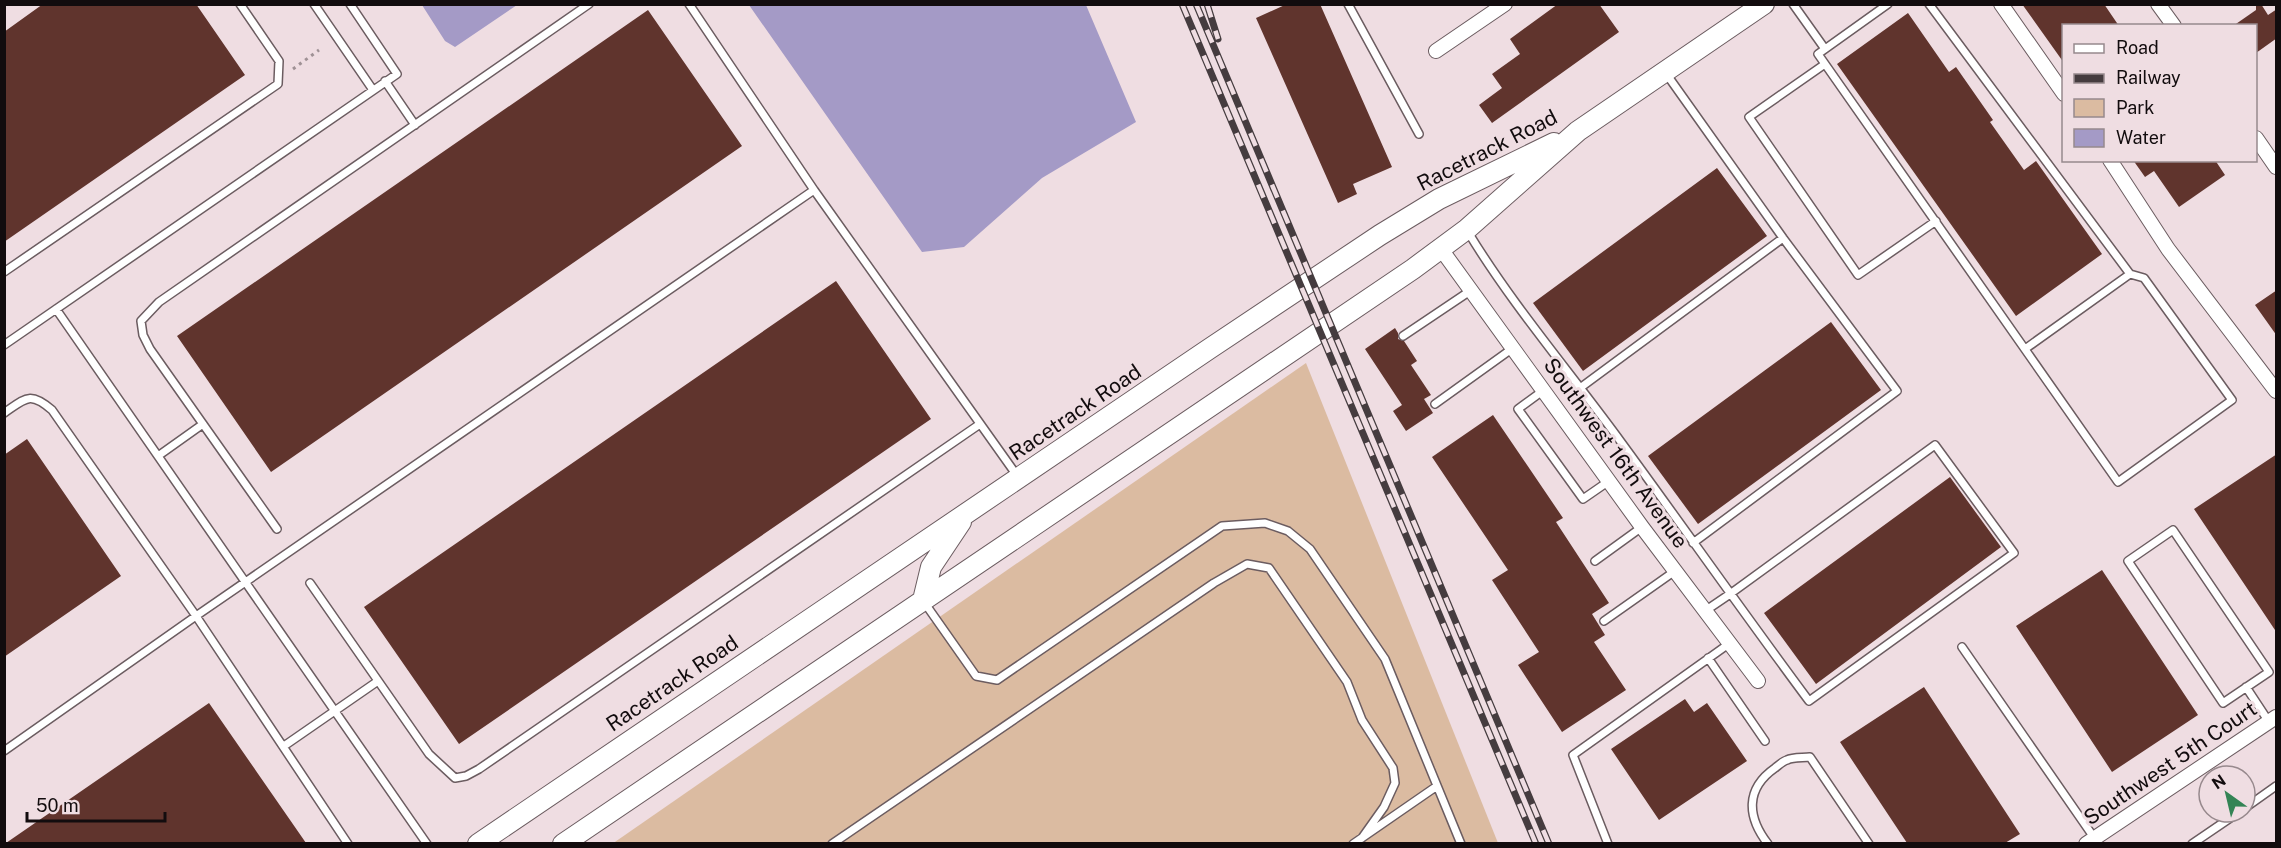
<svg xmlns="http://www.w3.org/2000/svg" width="2281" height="848" font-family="'Public Sans',sans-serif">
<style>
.green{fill:#dbbba1}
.water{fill:#a49ac6}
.building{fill:#60342d}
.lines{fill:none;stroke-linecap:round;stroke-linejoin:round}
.lane-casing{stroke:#6b5c60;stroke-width:10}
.street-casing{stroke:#6b5c60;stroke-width:16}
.secondary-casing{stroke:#6b5c60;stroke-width:22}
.path{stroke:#9f9195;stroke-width:3;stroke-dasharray:3 4.5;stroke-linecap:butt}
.lane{stroke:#fff;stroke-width:7}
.street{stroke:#fff;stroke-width:14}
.secondary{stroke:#fff;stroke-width:20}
.rail-casing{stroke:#453c3f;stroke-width:7}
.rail{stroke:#efdde2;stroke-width:4.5;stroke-dasharray:14;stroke-linecap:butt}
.labels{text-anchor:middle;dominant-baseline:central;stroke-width:6;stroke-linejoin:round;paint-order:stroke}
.street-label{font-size:21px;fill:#120c0e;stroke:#efdde2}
</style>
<rect width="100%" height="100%" fill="#efdde2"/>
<path class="green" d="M1306,363L1498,843L612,844Z"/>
<path class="water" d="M422,5H517L455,47L445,41Z
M749,5H1086L1136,122L1042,178L964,247L922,252Z"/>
<path class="building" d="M43,4H196L245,75L4,242V32Z
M1287,4H1320L1392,167L1353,184L1357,194L1338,203L1256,18Z
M1558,4H1599L1619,32L1492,123L1479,105L1502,88L1492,74L1520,54L1510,39Z
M2022,4H2104L2119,26H2064V63Z
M2256,4H2261L2268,15L2277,9V38L2256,53V26H2233L2256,10Z
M648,10L742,146L271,472L177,336Z
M1908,13L1949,72L1956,67L1993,120L1990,122L2024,170L2036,161L2102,254L2016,316L1837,64Z
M2133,160H2215L2225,175L2179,207L2154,171L2145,177Z
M1717,168L1767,236L1583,371L1533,303Z
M836,281L931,419L459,744L364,607Z
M2277,290V336L2255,305Z
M1831,322L1881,390L1698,524L1648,456Z
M1395,328L1398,333V339L1404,341L1417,361L1411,365L1431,395L1424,399L1433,413L1406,431L1393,411L1402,405L1365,349Z
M1493,415L1563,518L1556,522L1609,603L1592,614L1605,635L1594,642L1626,690L1562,732L1518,665L1539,652L1492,580L1508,570L1432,457Z
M27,439L121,576L4,657V455Z
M2277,454V633L2194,509Z
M1950,477L2001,547L1816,684L1764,613Z
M2102,570L2198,715L2112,772L2016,626Z
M1924,687L2020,834L2005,843H1907L1840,742Z
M1685,699L1694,712L1707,703L1747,761L1659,820L1611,749Z
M209,703L306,843H6Z"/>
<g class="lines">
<g class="lane-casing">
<path id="lane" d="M314,4L373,90
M1348,4L1419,134
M1793,4L1825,49
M1888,4L1818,54L2118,482L2232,400L2144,278L2130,274L1929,4
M1825,64L1749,117L1858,275L1936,221
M1665,72L1783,238L1897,391L1693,543
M385,81L415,125
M814,190L1018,477
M1468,232C1513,306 1570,372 1621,442C1684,528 1745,615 1809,701L2014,553L1935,445L1730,594L1705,611
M4,272L278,84L279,61L240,4
M56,309L427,844
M1403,336L1470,291
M4,345L397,74L350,4
M2025,349L2130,274
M1580,388L1783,238
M1544,390L1518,409L1583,499L1609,481
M1435,404L1513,348
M4,413C26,398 30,391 52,410L196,616L348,844
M158,456L203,424
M277,529L150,349L143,335L141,321L159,302L589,4
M2173,530L2269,672L2223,703L2128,561Z
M1595,561L1642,527
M310,583L429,754L455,778L466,776L479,769L980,424
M924,602L976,676L997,680L1222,526L1265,523L1288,531L1310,549L1385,659L1461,844
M1604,621L1675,571
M1962,647L2095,839
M1708,658L1765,741
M2246,687L2269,722
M284,746L378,681
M4,751L196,616L814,190L689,4
M2245,808L2276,786
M832,844L1214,583L1247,564L1269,568L1347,682L1362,720L1393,768L1395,783L1384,807L1362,838
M1353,844L1437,786
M1608,844L1573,755L1730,643
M1768,844C1747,817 1745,789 1775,768C1779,765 1783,761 1787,760C1793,757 1803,758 1810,757L1869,844
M2192,844L2239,812"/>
</g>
<g class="street-casing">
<path id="street" d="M2001,4L2064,94
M2158,4L2174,26
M1436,51L1505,4
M2256,138L2276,167
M2110,160L2168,249L2276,391
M1441,249L1642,527L1758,681
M2086,844L2276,717"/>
</g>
<g class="secondary-casing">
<path id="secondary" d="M923,600L931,567L961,522
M478,844L1209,349L1380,235L1439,199L1554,143
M563,844L1413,269L1467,229L1578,131L1764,4"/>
</g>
<path class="path" d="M293,69L319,50"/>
<use href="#lane" class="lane"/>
<use href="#street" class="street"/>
<use href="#secondary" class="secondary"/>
<g class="rail-casing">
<path id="rail" d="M1182,4L1536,844
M1196,4L1549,844
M1207,4L1218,39"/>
</g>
<use href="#rail" class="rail"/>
</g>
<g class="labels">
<g class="street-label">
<text transform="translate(1487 150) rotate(-27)">Racetrack Road</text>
<text transform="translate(1075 412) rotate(-34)">Racetrack Road</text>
<text transform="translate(1616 453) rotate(54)">Southwest 16th Avenue</text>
<text transform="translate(672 683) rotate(-34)">Racetrack Road</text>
<text transform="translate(2170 763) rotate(-34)">Southwest 5th Court</text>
</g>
</g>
<rect width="2281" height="848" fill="none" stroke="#120c0e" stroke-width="12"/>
<rect x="2062" y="24" width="195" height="138" fill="#efdde2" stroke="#97898d" stroke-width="1.5"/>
<rect x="2074" y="44" width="30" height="9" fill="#ffffff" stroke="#97898d" stroke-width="1.5"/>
<text x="2116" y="54" font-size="18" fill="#120c0e">Road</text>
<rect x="2074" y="74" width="30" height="9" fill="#453c3f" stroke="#97898d" stroke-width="1.5"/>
<text x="2116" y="84" font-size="18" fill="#120c0e">Railway</text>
<rect x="2074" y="99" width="30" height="18" fill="#dbbba1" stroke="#97898d" stroke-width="1.5"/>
<text x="2116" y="114" font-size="18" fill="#120c0e">Park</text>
<rect x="2074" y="129" width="30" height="18" fill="#a49ac6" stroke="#97898d" stroke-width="1.5"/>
<text x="2116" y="144" font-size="18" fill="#120c0e">Water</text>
<g transform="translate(2227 794) rotate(326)"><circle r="28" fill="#efdde2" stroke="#97898d" stroke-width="1.5"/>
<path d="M0-4.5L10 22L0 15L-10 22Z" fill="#338455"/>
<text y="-9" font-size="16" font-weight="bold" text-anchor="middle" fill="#120c0e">N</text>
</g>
<path d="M27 812v9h138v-9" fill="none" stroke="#120c0e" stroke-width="3"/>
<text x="36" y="812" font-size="18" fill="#120c0e" stroke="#efdde2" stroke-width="4.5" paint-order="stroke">50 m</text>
</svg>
